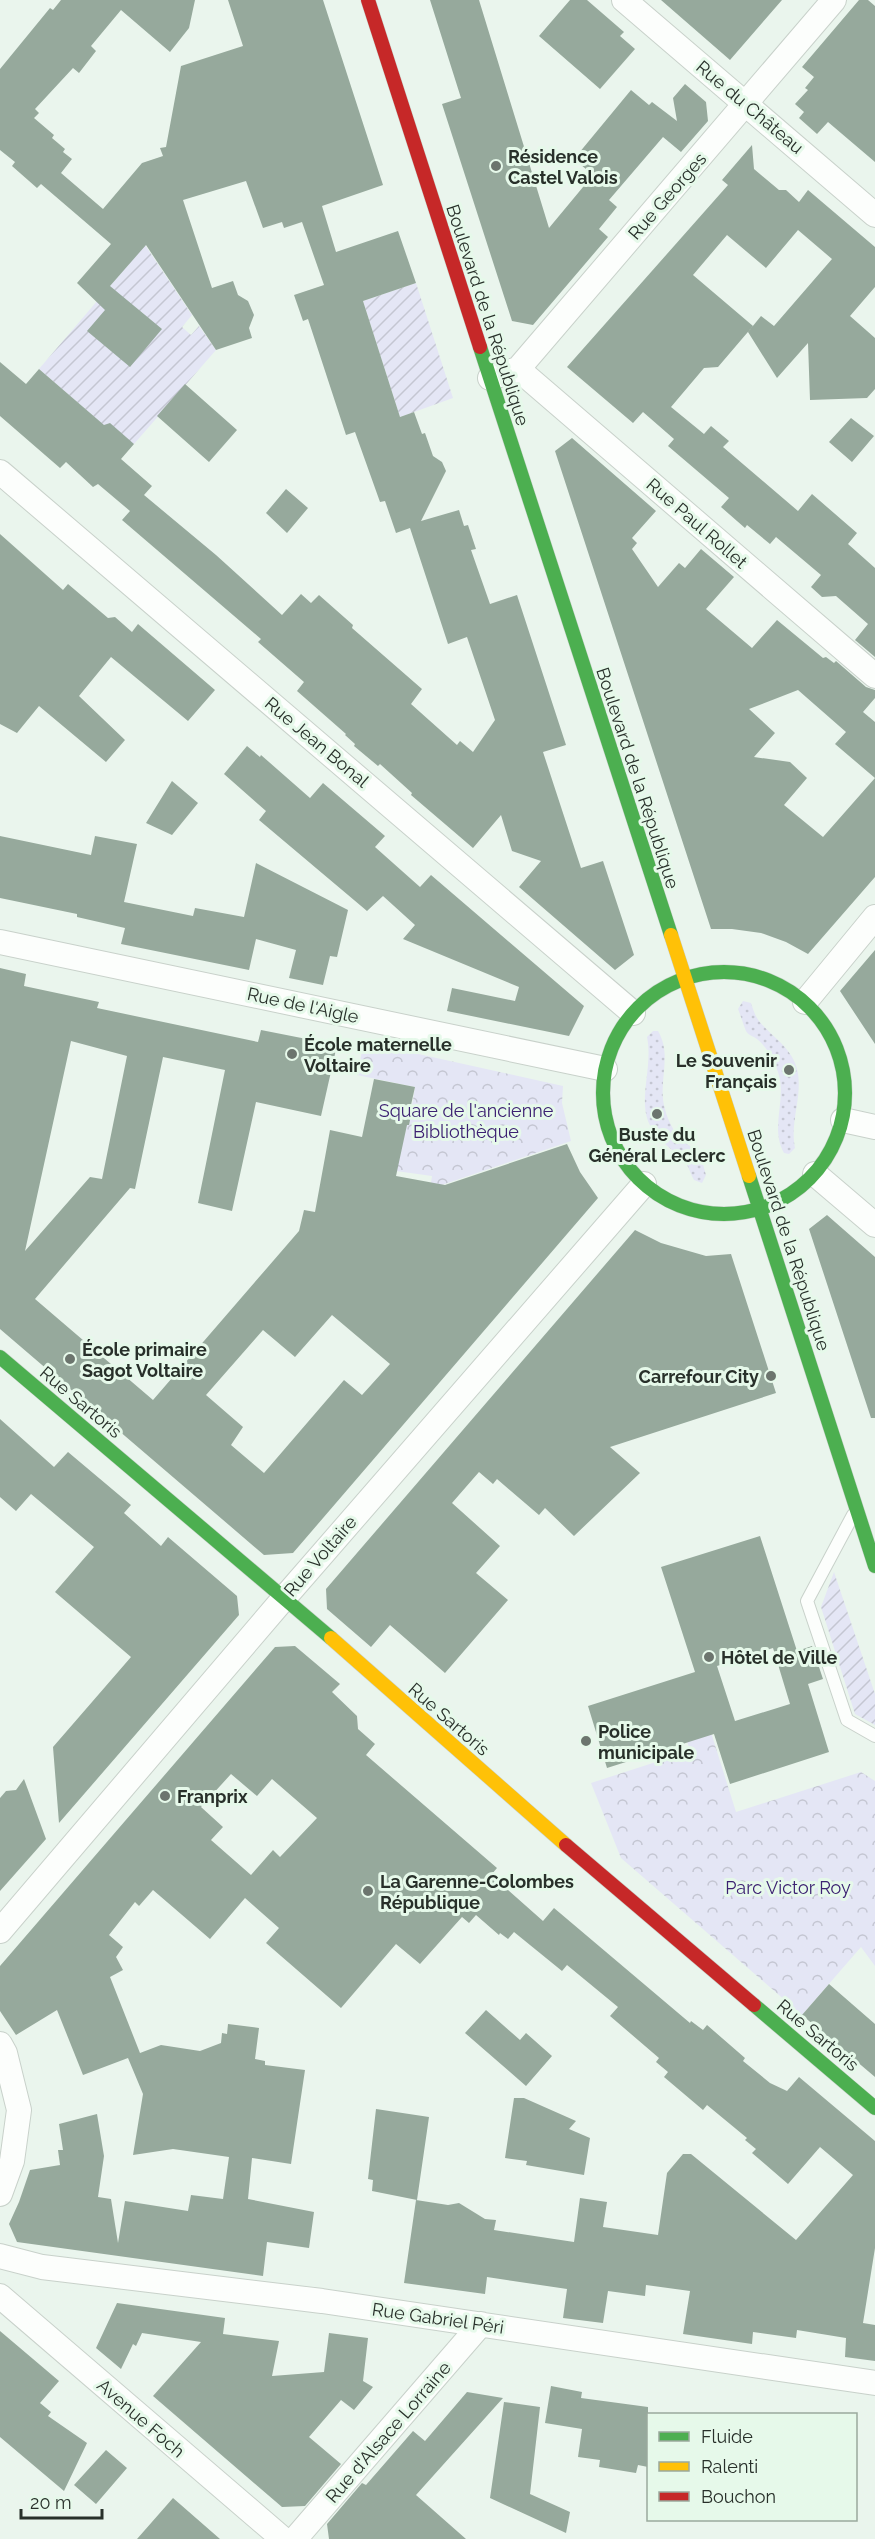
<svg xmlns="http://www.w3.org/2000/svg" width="875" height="2539" font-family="Raleway,sans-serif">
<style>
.grass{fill:url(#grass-dots)}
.park{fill:url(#park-crowns)}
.garden{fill:url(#garden-furrows)}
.building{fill:#96a99c;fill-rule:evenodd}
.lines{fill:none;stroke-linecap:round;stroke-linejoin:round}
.lane-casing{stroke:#c8d1ca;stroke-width:14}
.street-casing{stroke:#c8d1ca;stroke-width:26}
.fast-casing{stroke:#c8d1ca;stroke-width:15}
.slow-casing{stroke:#c8d1ca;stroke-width:15}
.jam-casing{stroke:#c8d1ca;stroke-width:15}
.lane{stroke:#fcfefc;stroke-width:12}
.street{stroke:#fcfefc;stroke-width:24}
.fast{stroke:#4caf50;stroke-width:14}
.slow{stroke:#ffc107;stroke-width:14}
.jam{stroke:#c62828;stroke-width:14}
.poi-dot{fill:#6c756e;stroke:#e6f9ea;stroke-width:2}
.labels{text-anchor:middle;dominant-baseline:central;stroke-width:6;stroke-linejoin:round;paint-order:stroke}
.street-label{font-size:18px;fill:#28302a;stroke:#e6f9ea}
.poi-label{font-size:18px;font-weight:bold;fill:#28302a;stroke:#e6f9ea;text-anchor:start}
.park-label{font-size:18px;fill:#3c2172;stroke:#e6f9ea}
</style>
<defs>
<pattern id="grass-dots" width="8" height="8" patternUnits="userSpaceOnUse" patternTransform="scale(1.5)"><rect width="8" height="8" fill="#e4e6f5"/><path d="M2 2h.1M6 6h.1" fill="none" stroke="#c4c6d2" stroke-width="1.8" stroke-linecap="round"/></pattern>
<pattern id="park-crowns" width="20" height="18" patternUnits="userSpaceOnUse" patternTransform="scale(1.5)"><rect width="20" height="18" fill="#e4e6f5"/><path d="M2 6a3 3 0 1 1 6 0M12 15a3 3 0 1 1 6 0" fill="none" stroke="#c4c6d2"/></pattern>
<pattern id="garden-furrows" width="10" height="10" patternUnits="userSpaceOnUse" patternTransform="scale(1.5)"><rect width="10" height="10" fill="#e4e6f5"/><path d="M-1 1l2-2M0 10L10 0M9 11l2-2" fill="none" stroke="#c4c6d2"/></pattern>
</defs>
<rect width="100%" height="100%" fill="#eaf5ed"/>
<path class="grass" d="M743,1001L751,1003C753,1009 755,1016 759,1021C771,1036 787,1044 795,1063C806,1090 789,1120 795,1148L789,1154L784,1153C770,1128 786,1102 779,1075C775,1062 768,1048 757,1039C753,1036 748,1035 746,1031C743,1024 741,1016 738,1009Z
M653,1031H658C673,1056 657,1083 665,1109C668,1122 676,1136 687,1144C691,1147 696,1148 698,1153C702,1159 704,1168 706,1175L702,1183L694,1180C691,1175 689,1168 686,1163C673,1148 656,1141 648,1121C639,1097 653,1065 647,1037Z"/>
<path class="park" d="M364,1042L563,1086L562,1103L571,1141L430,1189L432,1176L396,1171L407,1125H409L415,1087L357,1075Z
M709,1726L736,1812L861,1772L875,1781V1966L861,1947L802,2015L621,1858L591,1783L690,1751L685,1734Z"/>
<path class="garden" d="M145,245L192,315L182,327L191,335L199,326L216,350L134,444L96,437L100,422L39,369Z
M416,283L453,398L400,417L363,301Z
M834,1572L875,1694V1725L855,1714L821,1607Z"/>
<path class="building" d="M61,0H195L189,28L170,52L121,10L91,46L96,51L79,73L73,68L35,109L39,113L34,118L54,135L52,138L65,149L63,152L72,159L61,173L103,209L142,163L163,156L160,148L166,147L181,66L243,46L228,0H323L383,185L322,206L336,252L398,231L416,283L363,301L400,417L414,412L422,434L425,433L433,456L442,462L446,471L421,521L459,510L464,526L468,525L476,549L471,550L490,604L517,595L566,745L543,752L581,868L603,861L634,955L615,970L519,887L541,861L512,851L501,815L473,848L411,795L412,793L380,764L378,766L354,746L355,744L345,735L346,734L297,691L304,682L258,642L261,639L122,520L130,511L98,484L93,487L66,462L60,468L0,416V362L26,384L39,369L104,425L110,423L134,444L121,459L152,486L144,495L216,555L282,615L301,594L311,603L319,595L353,625L352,628L422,689L411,704L457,745L460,741L473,752L495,720L467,637L448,644L410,528L396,533L385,501L380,502L355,432L346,435L308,319L303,321L294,295L324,285L302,222L284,228L282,222L263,228L246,181L183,200L212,288L233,281L238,295L248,301L254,315L249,328L252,338L216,350L146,245L110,286L162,329L130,367L87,331L105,310L77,283L111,244L41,184L37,188L12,166L15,162L0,150V69L50,8L53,10Z
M430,0H479L549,228L593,175L574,159L631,90L649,105L652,102L677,121L673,98L685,84L706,102L708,121L681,152L663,137L609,200L617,207L599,229L608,237L533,325L512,321L442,104L461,98Z
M570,0H587L624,32L620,36L635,49L600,89L539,36Z
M661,0H782L730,60Z
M859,0H868L875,6V162L828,122L817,134L799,118L804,112L795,104L808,90L805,88L814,77L802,67Z
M752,145L754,169L779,190H786L799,202L808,190L875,247V287L850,316L875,338V389L867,398L810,400L808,343L777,378L748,332L761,316L774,326L832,259L798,230L766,268L727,235L693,275L753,326L718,367L704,368L671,407L704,434L711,426L729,441L723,447L798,511L812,494L857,533L848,544L875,568V657L855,640L868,624L836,596L822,597L811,587L821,575L776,537L770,544L747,525L745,528L721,507L729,498L668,446L674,439L643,412L633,423L567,367L728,185L722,180Z
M185,384L237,430L209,462L157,416Z
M851,418L874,436L852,462L829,442Z
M572,438L656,511L632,538L637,543L632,549L658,587L679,563L685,568L701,549L734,577L706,609L752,648L777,620L823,658L826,657L834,663L836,661L866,687L875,690V698L863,712L875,722V778L835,744L846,732L798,690L749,709L775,733L754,757L790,762L807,778L784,805L823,837L875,778V877L808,954L786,942L761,933L732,929H711L555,451Z
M286,489L308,508L287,533L266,513Z
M0,534L63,590L68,584L108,618L115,617L132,632L138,624L215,690L188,721L111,657L79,696L125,740L106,762L39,706L17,733L0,724Z
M247,746L260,757L261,755L310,798L323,783L385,836L375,847L420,887L431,875L584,1006L569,1036L447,1011L452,988L515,1001L519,987L403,939L415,925L383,896L367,911L259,820L266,811L224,774Z
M172,781L198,803L172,835L146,823Z
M0,836L91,855L95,836L137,844L124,902L193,916L195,908L244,917L256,863L348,910L337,957L330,956L323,985L289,978L296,950L256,939L249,970L121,944L125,928L77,917V914L0,898Z
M875,950V1044L840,991Z
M0,968L26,974L24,986L99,1002L97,1008L258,1042L261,1030L337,1045L321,1116L256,1102L232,1211L198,1203L225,1070L163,1057L135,1189L130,1188L35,1299L153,1400L299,1231L304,1210L315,1212L330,1130L362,1137L374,1079L415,1087L411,1105L413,1106L409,1125H407L396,1176L445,1185L567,1144L580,1172L598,1198L293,1553L264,1555L0,1329ZM71,1041L127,1056L102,1179L90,1177L25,1251ZM332,1315L390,1364L362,1395L344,1380L264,1473L231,1445L243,1427L206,1395L263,1330L295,1357Z
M827,1215L875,1257V1418H871L809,1229Z
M635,1230L661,1243L706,1256L731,1254L776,1393L610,1447L640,1473L574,1536L545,1508L539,1515L497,1479L493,1484L479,1472L452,1503L500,1546L476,1573L508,1600L445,1673L390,1625L371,1647L327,1609L326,1589Z
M0,1419L54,1467L68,1452L131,1505L124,1513L161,1546L168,1537L237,1596L239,1615L59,1823L53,1747L131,1657L55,1592L94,1547L31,1494L16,1511L0,1497Z
M760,1536L797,1651L812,1646L823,1679L808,1684L829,1752L730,1784L714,1734L607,1768L588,1706L695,1672L661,1567ZM773,1648L790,1704L735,1721L717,1666Z
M295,1646L340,1684L332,1692L357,1716L358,1729L375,1744L366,1755L497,1868L491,1875L543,1921L554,1908L690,2023L691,2021L703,2030L707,2025L745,2058L743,2061L770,2083L787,2091L799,2077L875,2141V2248L863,2323L875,2325V2361L845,2357L846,2338L797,2330L796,2338L753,2332L752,2344L683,2334L690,2291L646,2285L645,2296L608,2291L603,2323L563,2318L567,2289L487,2277L485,2294L404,2283L416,2200L448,2205L459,2203L485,2219L496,2220L494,2230L574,2242L580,2198L607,2202L603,2227L658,2235L667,2173L683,2154H691L796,2240L853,2175L820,2147L788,2184L752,2153L756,2149L745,2140L747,2138L707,2105L703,2110L664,2077L668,2072L656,2062L659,2058L610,2016L618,2007L567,1965L562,1971L514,1932L508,1939L500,1933L499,1935L476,1915L469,1923L462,1917L420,1964L396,1944L341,2008L266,1943L279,1928L245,1898L210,1939L153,1890L139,1906L135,1902L109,1935L123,1947L116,1957L123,1970L110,1977L140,2053L161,2045L200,2051L221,2043L222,2033L227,2034L228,2024L259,2028L255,2059L265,2061V2065L305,2070L291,2164L252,2158L248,2199L314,2212L309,2248L267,2242L263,2276L17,2242L9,2224L19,2202L30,2170L60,2165L58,2150H63L59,2124L97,2114L104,2156L98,2197L111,2199L118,2243L125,2201L188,2211L191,2195L223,2199L229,2157L173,2149L133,2155L143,2094L128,2058L83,2075L57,2010L16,2035L0,2011V1966L275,1647ZM231,1774L257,1796L272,1779L317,1818L280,1857L273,1850L251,1875L211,1840L223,1827L201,1807Z
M24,1779L46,1839L0,1891V1798L6,1791L16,1790Z
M829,1984L875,2024V2077L802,2015Z
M486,2010L520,2040L526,2033L552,2056L526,2086L465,2033Z
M514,2098H524L576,2121L569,2129L590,2138L584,2175L526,2165L527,2161L505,2158Z
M376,2109L429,2117L417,2200L372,2191L373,2180L368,2179Z
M117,2303L225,2318L223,2334L279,2341L272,2376L324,2372L329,2333L368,2338L363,2381L373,2387L354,2410L341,2400L309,2437L341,2464L305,2506L282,2507L153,2396L201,2342L142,2333L136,2346L133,2344L121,2369L96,2348Z
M0,2331L59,2381L40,2403L51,2412L48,2416L87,2443L64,2491L0,2437Z
M551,2386L582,2392L581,2398L648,2407V2467L638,2465L636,2473L599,2467L600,2460L578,2457L582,2429L545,2423Z
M467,2392L503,2398L416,2495L466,2539H329L327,2524L362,2483L366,2485L413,2431L425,2441Z
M504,2402L540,2407L530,2494L570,2512L566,2533L490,2498Z
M106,2450L127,2468L96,2504L74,2485Z
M173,2498L220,2539H137Z"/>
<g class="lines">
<g class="lane-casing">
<path id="lane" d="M853,1515L807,1601L847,1720L875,1736"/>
</g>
<g class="street-casing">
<path id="street" d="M624,0L875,215
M518,369L875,676
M490,378L518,369L834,0
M0,472L633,1013
M0,942L605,1069
M805,1002L875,917
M843,1120L875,1127
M815,1174L875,1225
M0,1931L285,1597L644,1184
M0,2044L5,2053L19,2110L12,2161L0,2194
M0,2256L42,2267L322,2301L875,2383
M0,2296L283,2539
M295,2539L481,2324"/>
</g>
<g class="fast-casing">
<path id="fast" d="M480,347L671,935
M603 1093a121 121 0 1 1 242 0a121 121 0 1 1-242 0Z
M749,1176L875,1566
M0,1357L331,1638
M754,2005L875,2108"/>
</g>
<g class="slow-casing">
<path id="slow" d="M671,935L749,1176
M331,1638L566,1845"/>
</g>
<g class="jam-casing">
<path id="jam" d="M368,0L480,347
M566,1845L754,2005"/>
</g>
<use href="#lane" class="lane"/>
<use href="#street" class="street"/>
<use href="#fast" class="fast"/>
<use href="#slow" class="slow"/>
<use href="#jam" class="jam"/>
</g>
<g class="poi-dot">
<circle cx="496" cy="166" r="6"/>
<circle cx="292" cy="1054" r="6"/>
<circle cx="789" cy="1070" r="6"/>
<circle cx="657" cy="1114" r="6"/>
<circle cx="70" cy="1359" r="6"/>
<circle cx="771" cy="1376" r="6"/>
<circle cx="709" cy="1657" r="6"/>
<circle cx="586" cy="1741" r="6"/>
<circle cx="165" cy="1796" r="6"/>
<circle cx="368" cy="1891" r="6"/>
</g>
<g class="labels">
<g class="street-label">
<text transform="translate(750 107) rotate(40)">Rue du Château</text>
<text transform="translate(667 196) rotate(-49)">Rue Georges</text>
<text transform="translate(488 315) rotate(72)">Boulevard de la République</text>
<text transform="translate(697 523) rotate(41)">Rue Paul Rollet</text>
<text transform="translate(317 742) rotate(40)">Rue Jean Bonal</text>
<text transform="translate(638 778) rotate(72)">Boulevard de la République</text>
<text transform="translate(303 1005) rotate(12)">Rue de l'Aigle</text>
<text transform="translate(789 1240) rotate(72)">Boulevard de la République</text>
<text transform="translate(81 1402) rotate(40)">Rue Sartoris</text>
<text transform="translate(320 1556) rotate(-49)">Rue Voltaire</text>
<text transform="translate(449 1719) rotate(41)">Rue Sartoris</text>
<text transform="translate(818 2035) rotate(40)">Rue Sartoris</text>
<text transform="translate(438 2318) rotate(8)">Rue Gabriel Péri</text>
<text transform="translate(141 2418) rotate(41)">Avenue Foch</text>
<text transform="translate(388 2432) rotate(-49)">Rue d'Alsace Lorraine</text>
</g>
<g class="poi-label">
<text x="508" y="156">Résidence<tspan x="508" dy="21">Castel Valois</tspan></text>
<text x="304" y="1044">École maternelle<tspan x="304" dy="21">Voltaire</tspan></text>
<text x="777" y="1060" text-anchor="end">Le Souvenir<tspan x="777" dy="21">Français</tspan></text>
<text x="657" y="1134" text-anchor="middle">Buste du<tspan x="657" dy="21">Général Leclerc</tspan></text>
<text x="82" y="1349">École primaire<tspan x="82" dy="21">Sagot Voltaire</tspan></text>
<text x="759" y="1376" text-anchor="end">Carrefour City</text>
<text x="721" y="1657">Hôtel de Ville</text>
<text x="598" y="1731">Police<tspan x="598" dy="21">municipale</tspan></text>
<text x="177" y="1796">Franprix</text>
<text x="380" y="1881">La Garenne-Colombes<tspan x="380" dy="21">République</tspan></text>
</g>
<g class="park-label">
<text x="466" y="1110">Square de l'ancienne<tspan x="466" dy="21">Bibliothèque</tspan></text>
<text x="788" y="1887">Parc Victor Roy</text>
</g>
</g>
<rect x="647" y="2413" width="210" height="108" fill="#e6f9ea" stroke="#9aa99d" stroke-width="1.5"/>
<rect x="659" y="2432" width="30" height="9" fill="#4caf50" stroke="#9aa99d" stroke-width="1.5"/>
<text x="701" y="2443" font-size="18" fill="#28302a">Fluide</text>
<rect x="659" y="2462" width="30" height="9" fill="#ffc107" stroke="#9aa99d" stroke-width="1.5"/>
<text x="701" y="2473" font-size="18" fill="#28302a">Ralenti</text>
<rect x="659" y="2492" width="30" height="9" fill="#c62828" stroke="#9aa99d" stroke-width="1.5"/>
<text x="701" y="2503" font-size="18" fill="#28302a">Bouchon</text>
<path d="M21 2509v9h81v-9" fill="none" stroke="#28302a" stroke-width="3"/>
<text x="30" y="2509" font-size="18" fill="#28302a" stroke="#e6f9ea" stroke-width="4.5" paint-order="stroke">20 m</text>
</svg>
